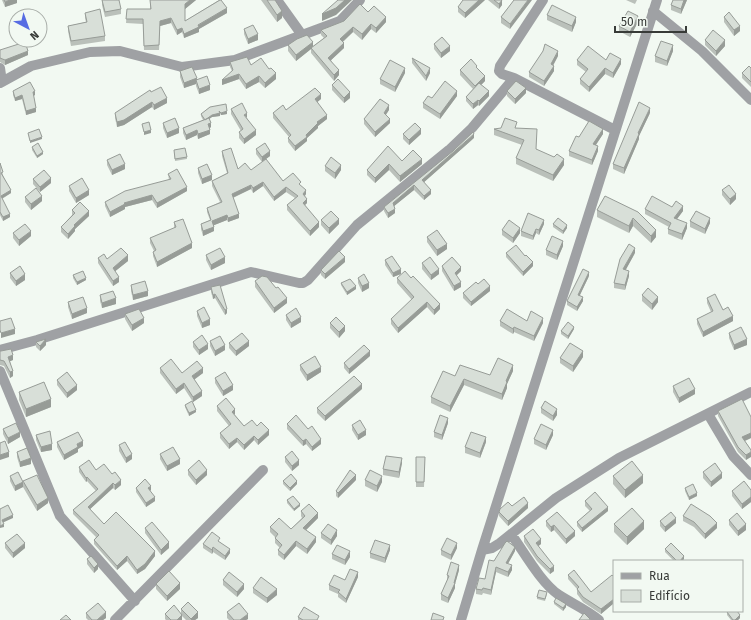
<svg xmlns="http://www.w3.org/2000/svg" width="751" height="620" font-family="'Fira Sans',sans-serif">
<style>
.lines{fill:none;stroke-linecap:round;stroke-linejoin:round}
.street{stroke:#9fa1a4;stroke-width:10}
.wall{fill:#bac0ba}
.shaded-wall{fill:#979c97}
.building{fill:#d8dfd8;stroke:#979c97}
</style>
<rect width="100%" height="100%" fill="#f2f9f2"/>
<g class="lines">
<path class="street" d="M277,0L302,35
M653,11L702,51L751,100
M0,68L2,82
M514,78L615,130
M0,83L31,66L90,52L120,51L182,67L235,60L340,21L360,0
M0,350L37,340L251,272L299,283H303L308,280L357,225L449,150L472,128L514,78L502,74L499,71L500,66L543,0
M0,371L60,516L135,601
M708,414L733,456L751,475
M511,534C524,552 541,583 559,595C573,604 587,610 599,620
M482,550L492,548L500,543L556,498L619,458L751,392
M115,620L263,470
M461,620L482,550L657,0"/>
</g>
<path class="wall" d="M2,0H17V3L5,7Z
M102,0L121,9V14L105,17L102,5Z
M150,0H196L185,9V21L219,0H221L227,13L199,29V32L184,38L182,32L177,35L171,23L160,26L159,50H144L143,24L126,23L127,9H150Z
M261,0H275L282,18L277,22Z
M485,0L465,18L458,12V7Z
M488,0H502V5L499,9Z
M514,0L510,29L501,23V17Z
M626,0H637L635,4Z
M687,0L681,14L671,10V5Z
M368,12L386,22L376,33L371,29L362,40L353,32L343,42L344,48L331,60L339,75L334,81L311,53V49L296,61L288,51V45L313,46L324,38L321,35V30Z
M85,13L105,36V41L71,46L68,31V26L86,22L85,18Z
M547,15L576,22L572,32L547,20Z
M724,17L740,31L734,36L724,22Z
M638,22L630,37L619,31V26Z
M244,29L258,40L248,44L244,34Z
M705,40L725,46L716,56L705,45Z
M434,44L450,51L441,58L434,49Z
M0,50L28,55L5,65L0,62Z
M673,51L667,66L655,62V56Z
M558,56L553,66L554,71L544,86L529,77V72Z
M412,58L430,73L426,81L412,63Z
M577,60H606L621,64L613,78L605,74L589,92L580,84V79L586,72L577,65Z
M230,62L251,65L269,69L276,79L265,88L259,82L246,89L239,79L222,85L232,71L230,67Z
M751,68V87L742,78V73Z
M477,69L485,81L481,85L489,96L479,106L478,105L473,109L466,101V97L473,89L460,75V70Z
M180,71L197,80L210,90L199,94L196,86V84L184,88L180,77Z
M405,73L395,92L380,84V79Z
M332,85L350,98L344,103L332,90Z
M13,91L35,95L33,96L36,112L26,115L22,99L15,101L13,95Z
M507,91L526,93L515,104L507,96Z
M151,92L167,103L154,110L152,107L124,125L117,127L115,118V113Z
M457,96L440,119L423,108V103L432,98Z
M321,99L317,102L327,119L318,126V128L307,138V141L295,151L288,142V138L289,137L273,118V113L286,110Z
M210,107L227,114L221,115L220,114V116L212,117L209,119L211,127L210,128V134L198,139L197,135L186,140L183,133V128L203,120L201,116V114Z
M231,109L247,118L256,135L244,144L239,138V132L241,131L231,114Z
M389,110L386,115L390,123L375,137L364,124V119Z
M650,113L639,136V139L624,174L613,169V164Z
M163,123L179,133L167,138L163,128Z
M517,128L536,149L564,165L553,181L516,164V158L522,145L494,135V129Z
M403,134H421L409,145L403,139Z
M603,134L596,145L598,151L592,165L569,156V151L579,137Z
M474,138L424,182L431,194L424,200L414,190L394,206L395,213L388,218L384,211V207Z
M32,147L43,154L37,158L32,150Z
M256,149L270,156L262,162L256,154Z
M174,150L187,157V159L175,161Z
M222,151L238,169L251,170L283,181L301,186L306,194L305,196L307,203L305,205L319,227L310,236L287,210V205L295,198L286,192L274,201L263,186L253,193L251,189L233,198L239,218L228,222L227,220L214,225V231L203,236L201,229V224L210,220L207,212V208L220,202L212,186V181L227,173L222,156Z
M107,160L125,169L112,175L107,165Z
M402,161L422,164L400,182L389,170L375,183L367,175V170Z
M0,163L3,175L11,193L2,199L10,217L3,221L0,215Z
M325,166L341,170L335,179L325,171Z
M198,168L212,180L202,184L198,173Z
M168,174L187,191L157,208L152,200L125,207V209L110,217L105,206V202L169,180Z
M33,179L51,183L40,192L33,184Z
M69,186L89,195L76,203L69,191Z
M722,190L736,199L730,205L722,195Z
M605,196L656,237L651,243L633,226L629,233L597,217V210Z
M25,197L42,201L31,210L25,202Z
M672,207L683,211L677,219L687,228L682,240L668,234V229L669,227L645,214V209Z
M72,210L89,216L75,229V231L68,239L61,232V227L72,215Z
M321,220L339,224L329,234L321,225Z
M690,221L710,223L705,234L690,227Z
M174,222L192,248L157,267L153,256V252L154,251L150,243V238L174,228Z
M544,224L539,235L536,233L533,240L521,236V231Z
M553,224L567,228L563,234L553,227Z
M502,230L520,233L513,243L502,235Z
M13,233L31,236L19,246L13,238Z
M427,237L447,249L437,256L427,242Z
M563,246L557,260L546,255V250Z
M506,253L533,266L523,276L506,257Z
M635,253L625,270L629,276L625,290L614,288V283Z
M206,255L225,263L211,270L206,260Z
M98,258L107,259L128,261L115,271L119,282L113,286L98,263Z
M385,260L401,274L393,277L385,265Z
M345,262L325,279L321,275V270Z
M422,263L439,274L431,280L422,269Z
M442,266L461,271L456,275L461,287L454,291L442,271Z
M10,273L25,280L16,286L10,278Z
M73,275L86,280L77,285L73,278Z
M589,276L580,295L583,301L577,311L567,305V301Z
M358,278L369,288L362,292L358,283Z
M397,278H411L440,309L434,315L427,307L398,333L391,324V319L412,300L397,283Z
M255,281L287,303L274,313L255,287Z
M341,283L356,289L347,295L341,285Z
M131,285L148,296L133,300L131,291Z
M211,287L227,313L225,315L215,298L213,299L211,292Z
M490,291L471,306L463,298V293Z
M100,295L116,304L102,308L100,301Z
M642,295L658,302L652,310L642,301Z
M707,298L723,310L733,321L703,337L697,324V319L711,312L707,303Z
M68,302L87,313L72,319L68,307Z
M197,311L210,325L202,328L197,316Z
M125,314L144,323L132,331L125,319Z
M286,315L301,322L291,328L286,320Z
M500,321H527L543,323L534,341L514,332L513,334L500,326Z
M330,323L345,331L339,338L330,328Z
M574,329L568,339L561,334V331Z
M729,333L747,345L734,350L729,338Z
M210,341L225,350L215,356L210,346Z
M36,342L46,345L40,351L36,347Z
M193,342L208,349L199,355L193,347Z
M229,343L249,346L236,356L229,348Z
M0,351L13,360L10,361L13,376L10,378L4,366L0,365Z
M370,356L349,374L344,368V363Z
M583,357L573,372L560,363V358Z
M300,365L321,372L307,381L300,370Z
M160,368L182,373H203L194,380L202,396L193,402L184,388L176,394L160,373Z
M513,371L507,384V388L502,400L464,385L450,412L431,403V397L455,376L490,375Z
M215,378L233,390L223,396L215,383Z
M57,380L77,390L67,398L57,385Z
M673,386L695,394L679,403L673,392Z
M362,389L325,421L317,413V408Z
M19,392L51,407L26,417L19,400Z
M185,405L196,412L189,416L185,407Z
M217,406L235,414H234L244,426H257L269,435L258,445L254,440L244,450L237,442L229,449L220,438V433L229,426L217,411Z
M541,408L557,415L553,421L541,413Z
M718,411L751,417V438L745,441L751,450L746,460L738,452L718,416Z
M448,423L442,440L434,437V432Z
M287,424L321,444L312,451L306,444L303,446L287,429Z
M352,425L366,435L358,440L352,430Z
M3,429L20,437L8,444L3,434Z
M36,435L52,450L41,452L36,440Z
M553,435L546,450L534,444V439Z
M57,442L83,446L78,449V452L64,460L57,447Z
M486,442L480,458L465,453V447Z
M119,445L132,459L126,463L119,451Z
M17,452L31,464L20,467L17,457Z
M160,454L180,464L167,471L160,459Z
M285,457L299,465L292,471L285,462Z
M416,457H425L424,487H416Z
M402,463L399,478L383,475V469Z
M79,467L96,470L121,485L115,490L113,488L90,509L104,524L155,556L145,569L137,574L127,561L117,570L94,544V540L96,537L73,514V510L96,491L87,481L86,482L79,472Z
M188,470L207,475L196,485L188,475Z
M703,472L722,478L711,487L703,478Z
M10,476L23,482L48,503L37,511L23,487L15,491L10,481Z
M613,476L643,483L625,498L613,484Z
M356,480L338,498L336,496V491Z
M365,480L382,482L377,492L365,486Z
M283,481L297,484L290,491L283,484Z
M136,488L151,490L150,491L155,501L146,507L136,492Z
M685,488L697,496L689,500L685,491Z
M751,490V502L742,509L732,496V491Z
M287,500L300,506L294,511L287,503Z
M585,501L608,511L582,532L577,526V522L590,511L585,506Z
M512,506L528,508L508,526L499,516V512Z
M301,511L318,518L306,530L316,542L307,554L296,546L284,560L278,555V550L280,548L275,543V537L270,532V527L291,529L302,518L301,516Z
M683,516L717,528L705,539L694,527L683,521Z
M729,520L746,530L738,536L729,525Z
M546,521L575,536L566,544L554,530L551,532L546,526Z
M660,521L676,523L665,532L660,526Z
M614,524L644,529L627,545L614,532Z
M145,528L169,548L161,555L145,533Z
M321,533L337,536L331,545L321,538Z
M524,536L541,544L538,546L554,571L550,574L537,561L524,542Z
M220,542L230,553L225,560L213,552L212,554L203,548V544Z
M5,543L25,548L13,558L5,548Z
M457,548L451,560L441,555V550Z
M665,549L684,559L682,561H674L665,552Z
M390,550L385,563L370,558V553Z
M515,551L508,564L512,570L508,577L496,572L491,595L483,593L482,595L476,594V589L485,579L494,561Z
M332,554L350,557L345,565L332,559Z
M87,559L98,569L94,573L87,564Z
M459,570L455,584V588L448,603L441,600V594L447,581V575Z
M568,575L591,592L614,577V603L601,614L583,602L577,594V589L568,579Z
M358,577L346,603L338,597V594L329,590V585L345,580Z
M223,580L244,589L237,597L223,585Z
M156,584L180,589L167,601L156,589Z
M253,588L277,595L267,603L253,593Z
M547,594L545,601L537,599V597Z
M554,602L566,607L563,611L554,604Z
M181,609L198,618L195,620H186L182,616V620H166L165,619V614L181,613Z
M227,612L248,619L246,620H229L227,618Z
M727,612L740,618L738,620H731L727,615Z
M86,613L106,618L103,620H88L86,618Z
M298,617L319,620H298Z"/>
<path class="shaded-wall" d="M10,0H17V3L5,7V2Z
M190,0H196L185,9V4Z
M345,0H352L336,15L322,21V14Z
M479,0H485L465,18V13Z
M502,0V5L499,9V4Z
M528,0H532L510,29V24Z
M684,0H687L681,14V9Z
M227,8V13L199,29V32L184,38V34Z
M282,11V18L277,22V15Z
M638,16V22L630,37V32Z
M386,17V22L376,33V28Z
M576,17V22L572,32V26Z
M171,18V23L160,26L159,50L160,21Z
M371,24V29L362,40V34Z
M740,26V31L734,36V30Z
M353,27V32L340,44V39Z
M182,28V32L177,35V30Z
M258,34V40L248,44V39Z
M725,40V46L716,56V51Z
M313,42V48H311V49L296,61V55Z
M344,43V48L328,63V58Z
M673,45V51L667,66V61Z
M450,46V51L441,58V53Z
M28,51V55L5,65V60Z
M558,51V56L551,69V64Z
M621,59V64L613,78V73Z
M554,66V71L544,86V81Z
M405,68V73L395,92V87Z
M430,68V73L426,81V76Z
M605,68V74L589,92V87Z
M339,70V75L334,81V75Z
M276,73V79L265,88V83Z
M239,74V79L222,85V80Z
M259,76V82L246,89V84Z
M485,76V81L475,91V86Z
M197,78V83L196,80V84L184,88V83Z
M210,85V90L199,94V89Z
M526,88V93L515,104V99Z
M35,91V95L33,96V92Z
M457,91V96L440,119V114Z
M489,91V96L479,106V101Z
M350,92V98L344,103V98Z
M321,94V99L315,104V99Z
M22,95V99L15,101V98Z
M167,98V103L154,110V105Z
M478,100V105L473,109V104Z
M152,102V107L124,125L117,127V122Z
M389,105V110L384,117V113Z
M36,108V112L26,115V111Z
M650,108V113L639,136V139L624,174V168L638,133Z
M227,111V114L221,115V113Z
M220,113V116L212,117L205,122V120L212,115Z
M247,113V118L244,115Z
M327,115V119L318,126V128L307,138V141L295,151V146L317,122Z
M390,119V123L375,137V132Z
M211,123V127L208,129V124Z
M179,128V133L167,138V133Z
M421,129V134L409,145V140Z
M603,129V134L593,149V144Z
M151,130V133L144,135V132Z
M197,130V135L186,140V135Z
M210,130V134L198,139V134Z
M256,130V135L244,144V139Z
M474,134V138L422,184V180Z
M42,137V139L30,143V141Z
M598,146V151L592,165V160Z
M270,151V156L262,162V157Z
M43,152V154L37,158V156Z
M422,159V164L400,182V176Z
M564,159V165L553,181V175Z
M125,164V169L112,175V170Z
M389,164V170L375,183V178Z
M341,165V170L335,179V173Z
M212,175V180L202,184V179Z
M51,178V183L40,192V187Z
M263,182V186L253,193V188Z
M251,185V189L232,198V194Z
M414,185V190L393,207V203Z
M187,187V191L157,208V203Z
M286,187V192L274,201V197Z
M11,190V193L1,199V196Z
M89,190V195L76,203V198Z
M306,190V194L303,198V194Z
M431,190V194L424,200V196Z
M736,194V199L730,205V199Z
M152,195V200L125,207V209L110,217V212L124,203Z
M42,196V201L31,210V204Z
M307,199V203L303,207V203Z
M683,206V211L674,223V218Z
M395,209V213L388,218V213Z
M89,211V216L75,229V231L68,239V234L74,225Z
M10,214V217L3,221V217Z
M239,214V218L228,222V218Z
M227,215V220L212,226V221Z
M633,218V226L629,233V226Z
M710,218V223L705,234V229Z
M339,219V224L329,234V228Z
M544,220V224L539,235V230Z
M319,222V227L310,236V231Z
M687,223V228L682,240V234Z
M567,225V228L563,234V231Z
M214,227V231L203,236V231Z
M520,228V233L513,243V238Z
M536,229V233L533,240V236Z
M656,230V237L651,243V236Z
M31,231V236L19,246V240Z
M563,241V246L557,260V255Z
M192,243V248L157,267V262Z
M447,244V249L437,256V250Z
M635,248V253L623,275V269Z
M128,255V261L113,273V268Z
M225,257V263L211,270V265Z
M345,257V262L325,279V274Z
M533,262V266L523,276V272Z
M461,267V271L455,277V273Z
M401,269V274L393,277V273Z
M439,269V274L431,280V275Z
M629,271V276L625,290V285Z
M589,272V276L578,299V295Z
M25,274V280L16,286V281Z
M119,277V282L113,286V281Z
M86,278V280L77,285V282Z
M461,282V287L454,291V286Z
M369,283V288L362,292V286Z
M356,286V289L347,295V292Z
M490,286V291L471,306V302Z
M148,291V296L133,300V295Z
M215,294V298L213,299V295Z
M583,297V301L577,311V307Z
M658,297V302L652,310V304Z
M116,298V304L102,308V303Z
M287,298V303L274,313V308Z
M427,302V307L398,333V328Z
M440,304V309L434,315V310Z
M87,308V313L72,319V314Z
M227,309V313L225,315V310Z
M733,316V321L703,337V332Z
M301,317V322L291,328V323Z
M144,318V323L132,331V325Z
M543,318V323L534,341V336Z
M210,319V325L202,328V323Z
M345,326V331L339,338V332Z
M514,327V332L513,334V329Z
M574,327V329L568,339V336Z
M15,329V334L1,338V333Z
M46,339V345L40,351V346Z
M747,339V345L734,350V345Z
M249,341V346L236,356V351Z
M208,344V349L199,355V350Z
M225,345V350L215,356V351Z
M370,351V356L349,374V369Z
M583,351V357L573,372V366Z
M13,355V360L8,362V357Z
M513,365V371L507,384V388L502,400V394L506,381Z
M321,367V372L307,381V375Z
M203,368V373L192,381V376Z
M13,371V376L10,378V372Z
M464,379V385L450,412V406Z
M184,383V388L176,394V389Z
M362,384V389L325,421V416Z
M77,385V390L67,398V393Z
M233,385V390L223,396V391Z
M695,389V394L679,403V398Z
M202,391V396L193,402V397Z
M51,399V407L26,417V409Z
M235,409V414L232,416V412Z
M557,409V415L553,421V416Z
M196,410V412L189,416V413Z
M448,418V423L442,440V435Z
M269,430V435L258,445V440Z
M366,430V435L358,440V435Z
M553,430V435L546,450V445Z
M20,432V437L8,444V438Z
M751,433V438L742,442V437Z
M254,436V440L244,450V445Z
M486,437V442L480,458V453Z
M237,438V442L229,449V444Z
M306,439V444L303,446V441Z
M321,439V444L312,451V447Z
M83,441V446L78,449V452L64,460V455L77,444Z
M52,444V450L41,452V447Z
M9,452V457L0,460V455Z
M751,452V457L746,460V455Z
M132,454V459L126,463V458Z
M31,458V464L20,467V462Z
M402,458V463L399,478V472Z
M180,459V464L167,471V466Z
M299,460V465L292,471V466Z
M207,470V475L196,485V480Z
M722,473V478L711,487V482Z
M356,475V480L338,498V493Z
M643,475V483L625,498V490Z
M382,476V482L377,492V486Z
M87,477V481L86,482V478Z
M121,480V485L115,490V485Z
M297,481V484L290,491V488Z
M23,482V487L15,491V486Z
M113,483V488L88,511V507Z
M151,486V490L148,492V488Z
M697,493V496L689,500V497Z
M155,497V501L146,507V503Z
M751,497V502L742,509V504Z
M48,498V503L37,511V505Z
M528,503V508L508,526V521Z
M300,504V506L294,511V509Z
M608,507V511L582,532V528Z
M318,513V518L303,533V528Z
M13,515V518L2,523V520Z
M676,518V523L665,532V527Z
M644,521V529L627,545V537Z
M717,523V528L705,539V534Z
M4,524V527L0,528V526Z
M746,524V530L738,536V531Z
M554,525V530L551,532V527Z
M337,530V536L331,545V540Z
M575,531V536L566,544V539Z
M316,537V542L307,554V549Z
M541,539V544L536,548V543Z
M296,541V546L284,560V555Z
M169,542V548L161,555V550Z
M25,543V548L13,558V553Z
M457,543V548L451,560V555Z
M390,545V550L385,563V558Z
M213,547V552L212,554V550Z
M515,547V551L506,567V563Z
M230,549V553L225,560V556Z
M155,551V556L145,569L137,574V570Z
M350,551V557L345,565V560Z
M127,556V561L117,570V566Z
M684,556V559L682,561H680Z
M98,564V569L94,573V568Z
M459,565V570L455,584V588L448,603V598Z
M512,565V570L508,577V572Z
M554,566V571L550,574V569Z
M496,567V572L491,595V590Z
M358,572V577L346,603V599Z
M180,583V589L167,601V596Z
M244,584V589L237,597V592Z
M277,589V595L267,603V598Z
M614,599V603L601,614V609Z
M566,604V607L563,611V608Z
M106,612V618L103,620H97Z
M198,612V618L195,620H191V619Z
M248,614V619L246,620H240Z
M182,615V620H177Z
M740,615V618L738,620H735Z"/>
<path class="building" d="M4,0H10L5,2Z
M102,0H119L121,9L105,12Z
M150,0H190L185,4V21L220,0H221L227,8L198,25L199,27L184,34L182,28L177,30L171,18L160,21L159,45L144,46L143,19H126L127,9H151Z
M267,0H275L282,11L277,15Z
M338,0H345L336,8L322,14Z
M463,0H479L465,13L458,7Z
M494,0H502L499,4Z
M514,0H528L510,24L501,17Z
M673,0H684L681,9L671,5Z
M360,4L368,12L374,6L386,17L376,28L371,24L362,34L353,27L340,39L344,43L328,58L339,70L334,75L311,48L327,36L321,30L344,21Z
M552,5L576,17L572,26L547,15Z
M100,9L105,36L71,41L68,26L87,22L85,13Z
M628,11L638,16L630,32L619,26Z
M729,12L740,26L734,30L724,17Z
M253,25L258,34L248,39L244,29Z
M713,30L725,40L716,51L705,40Z
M307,35L313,42L296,55L288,45L297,39Z
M442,37L450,46L441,53L434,44Z
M661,41L673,45L667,61L655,56Z
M25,42L28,51L5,60L0,58V50Z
M545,44L558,51L551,64L554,66L544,81L529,72L543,51Z
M588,46L606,60L610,53L621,59L613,73L605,68L589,87L580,79L588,69L577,60Z
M247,57L251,65L261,58L269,69L271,68L276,73L265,83L259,76L246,84L239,74L222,80L233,70L230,62Z
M412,58L430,68L426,76Z
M471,59L477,66L476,67L485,76L475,86L460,70Z
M390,60L405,68L395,87L380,79Z
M749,66L751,68V82L742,73Z
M192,67L197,78L184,83L180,71Z
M207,76L210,85L199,89L196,80Z
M338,79L350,92L344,98L332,85Z
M445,81L457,91L440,114L423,103L428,96L432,98Z
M516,81L526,88L515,99L507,91Z
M30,82L35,91L33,92L36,108L26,111L22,95L15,98L13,91Z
M479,83L489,91L479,101L478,100L473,104L466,97Z
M161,87L167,98L154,105L152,102L124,120L117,122L115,113L150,90L151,92Z
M315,88L321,94L315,99L327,115L317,122L318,123L306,135L307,137L295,146L288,138L291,135L273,113L283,105L286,110Z
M380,99L389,105L384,113L390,119L375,132L364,119Z
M639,102L650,108L638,133L639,134L624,168L613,164Z
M242,103L247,113L244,115L256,130L244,139L239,132L243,129L231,109Z
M226,104L227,111L221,113L219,111L220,113L212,115L205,120L201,114L210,107Z
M175,118L179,128L167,133L163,123Z
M209,118L211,123L208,124L210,130L198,134L197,130L186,135L183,128Z
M505,118L517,122L515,128L537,129L536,149L554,157L557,154L564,159L553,175L516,158L524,140L494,129L501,128Z
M589,121L603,129L593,144L598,146L592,160L569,151L576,136L579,137Z
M149,122L151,130L144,132L142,124Z
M415,123L421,129L409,140L403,134Z
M39,129L42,137L30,141L28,133Z
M473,132L474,134L422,180L431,190L424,196L414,185L393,203L395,209L388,213L384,207L453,151Z
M38,143L43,152L37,156L32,147Z
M265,143L270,151L262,157L256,149Z
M388,146L402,161L413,150L422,159L400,176L389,164L375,178L367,170Z
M185,148L187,157L175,159L174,150Z
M231,148L238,169L245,163L251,170L266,159L283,181L293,173L301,182L299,184L306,190L303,194L307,199L303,203L319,222L310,231L287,205L298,196L286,187L274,197L263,182L253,188L251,185L232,194L239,214L228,218L227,215L212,221L214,227L203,231L201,224L211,220L207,208L222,202L212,181L228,173L222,151Z
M120,154L125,164L112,170L107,160Z
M331,157L341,165L335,173L325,166Z
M0,163L3,172L1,173L11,190L1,196L10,214L3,217L0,212Z
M207,164L212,175L202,179L198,168Z
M177,169L187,187L157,203L152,195L124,203L125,204L110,212L105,202L125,191L171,179L168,174Z
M44,170L51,178L40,187L33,179Z
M82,178L89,190L76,198L69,186Z
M729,185L736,194L730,199L722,190Z
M36,188L42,196L31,204L25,197Z
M605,196L638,212L656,230L651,236L633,218L629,226L597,210Z
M652,196L672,207L676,201L683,206L674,218L687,223L682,234L668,229L671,223L645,209Z
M80,202L89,211L74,225L75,226L68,234L61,227L75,213L72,210Z
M331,211L339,219L329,228L321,220Z
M696,211L710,218L705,229L690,221Z
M528,213L544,220L539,230L536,229L533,236L521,231Z
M558,218L567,225L563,231L553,224Z
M183,219L192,243L157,262L153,252L156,250L150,238L176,227L174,222Z
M509,220L520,228L513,238L502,230Z
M25,224L31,231L19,240L13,233Z
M437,230L447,244L437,250L427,237Z
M552,236L563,241L557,255L546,250Z
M629,244L635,248L623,269L629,271L625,285L614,283L620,259Z
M516,245L525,256L526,255L533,262L523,272L506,253Z
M121,248L128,255L113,268L119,277L113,281L98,258L104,254L107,259Z
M220,248L225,257L211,265L206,255Z
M339,251L345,257L325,274L321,270Z
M392,256L401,269L393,273L385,260Z
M430,257L439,269L431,275L422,263Z
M452,257L461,267L455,273L461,282L454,286L442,266Z
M20,266L25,274L16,281L10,273Z
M583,269L589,272L578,295L583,297L577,307L567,301Z
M83,271L86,278L77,282L73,275Z
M405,271L411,278L413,276L440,304L434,310L427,302L398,328L391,319L414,297L397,278Z
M364,274L369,283L362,286L358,278Z
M262,276L267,277L276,288L278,287L287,298L274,308L255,281Z
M350,279L356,286L347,292L341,283Z
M484,279L490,286L471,302L463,293L476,282L478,284Z
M145,281L148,291L133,295L131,285Z
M220,285L227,309L225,310L215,294L213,295L211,287Z
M648,288L658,297L652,304L642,295Z
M113,291L116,298L102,303L100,295Z
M715,294L723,310L728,307L733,316L703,332L697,319L713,311L707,298Z
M83,297L87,308L72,314L68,302Z
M204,307L210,319L202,323L197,311Z
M296,308L301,317L291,323L286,315Z
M139,309L144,318L132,325L125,314Z
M507,309L527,321L531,311L543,318L534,336L514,327L513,329L500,321Z
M336,317L345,326L339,332L330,323Z
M11,318L15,329L1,333L0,330V321Z
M568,322L574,327L568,336L561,331Z
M741,327L747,339L734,345L729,333Z
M242,333L249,341L236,351L229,343Z
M202,335L208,344L199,350L193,342Z
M220,336L225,345L215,351L210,341Z
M46,339L40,346L36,342Z
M570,343L583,351L573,366L560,358Z
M364,345L370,351L349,369L344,363Z
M11,349L13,355L8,357L13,371L10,372L4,361L0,360V351H1Z
M315,356L321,367L307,375L300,365Z
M498,358L513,365L506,381L507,382L502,394L464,379L450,406L431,397L443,371L455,376L460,365L490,375Z
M171,359L182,373L197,361L203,368L192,376L202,391L193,397L184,383L176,389L160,368Z
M67,372L77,385L67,393L57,380Z
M225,372L233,385L223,391L215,378Z
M354,376L362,384L325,416L317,408Z
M689,378L695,389L679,398L673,386Z
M44,382L51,399L26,409L19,392Z
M226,398L235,409L232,412L244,426L252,420L257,426L261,422L269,430L258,440L254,436L244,445L237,438L229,444L220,433L231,424L217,406Z
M742,399L751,417V433L742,437L751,450V452L746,455L738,447L718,411Z
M192,401L196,410L189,413L185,405Z
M545,401L557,409L553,416L541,408Z
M296,415L308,429L312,426L321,439L312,447L306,439L303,441L287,424Z
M440,415L448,418L442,435L434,432Z
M360,420L366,430L358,435L352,425Z
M16,423L20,432L8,438L3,429Z
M541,424L553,430L546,445L534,439Z
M50,431L52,444L41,447L36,435Z
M78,432L83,441L77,444L78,447L64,455L57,442Z
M471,432L486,437L480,453L465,447Z
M5,441L9,452L0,455V443Z
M125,442L132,454L126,458L119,445Z
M173,447L180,459L167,466L160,454Z
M27,448L31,458L20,462L17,452Z
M292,451L299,460L292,466L285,457Z
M386,456L402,458L399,472L383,469Z
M416,457H425L424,482H416Z
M89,460L96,470L104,464L112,474L115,472L121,480L115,485L113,483L88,507L104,524L116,512L155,551L145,564L137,570L127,556L117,566L94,540L99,535L73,510L98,489L87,477L86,478L79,467Z
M199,460L207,470L196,480L188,470Z
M632,461L643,475L625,490L613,476Z
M715,463L722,473L711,482L703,472Z
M350,470L356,475L338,493L336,491Z
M370,470L382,476L377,486L365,480Z
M18,472L23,482L15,486L10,476Z
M291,474L297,481L290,488L283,481Z
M37,475L48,498L37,505L23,481Z
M145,479L151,486L148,488L155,497L146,503L136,488Z
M744,481L751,490V497L742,504L732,491Z
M693,484L697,493L689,497L685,488Z
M595,492L608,507L582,528L577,522L592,509L585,501Z
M293,496L300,504L294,509L287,500Z
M524,497L528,503L508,521L499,512L500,509L508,502L512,506Z
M309,504L318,513L303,528L316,537L307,549L296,541L284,555L278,550L282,545L275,538L278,534L270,527L279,518L291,529L305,516L301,511Z
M691,504L710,516L717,523L705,534L694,522L683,516Z
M8,505L13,515L2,520L4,524L0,526V509Z
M632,508L644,521L627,537L614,524Z
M557,512L575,531L566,539L554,525L551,527L546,521Z
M671,512L676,518L665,527L660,521Z
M737,513L746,524L738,531L729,520Z
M152,522L169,542L161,550L145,528Z
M328,524L337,530L331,540L321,533Z
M533,529L541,539L536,543L554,566L550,569L537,556L524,536Z
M212,532L220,538L218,541L230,549L225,556L213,547L212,550L203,544Z
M17,534L25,543L13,553L5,543Z
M447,538L457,543L451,555L441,550Z
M375,540L390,545L385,558L370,553Z
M507,541L515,547L506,563L512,565L508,572L496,567L491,590L483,588L482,590L476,589L479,578L485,579L489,560L494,561L505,543Z
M671,543L684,556L680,561H677L665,549Z
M337,545L350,551L345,560L332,554Z
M91,556L98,564L94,568L87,559Z
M451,562L459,565L454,583H455L448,598L441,594L449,576L447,575Z
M350,569L358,572L346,599L338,592L340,590L329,585L334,575L345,580Z
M574,570L591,592L612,575L614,577V599L601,609L583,597L577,589L579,587L568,575Z
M169,571L180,583L167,596L156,584Z
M229,572L244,584L237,592L223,580Z
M261,577L277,589L267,598L253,588Z
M539,590L547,592L545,599L537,597Z
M556,598L566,604L563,608L554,602Z
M188,602L198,612L191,619L181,609Z
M98,603L106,612L97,620H92L86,613Z
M239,603L248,614L240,620H234L227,612Z
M174,605L182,615L177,620H171L165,614Z
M304,607L319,616L317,620H303L298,617Z
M728,611H737L740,615L735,620H733L727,612Z
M433,613L444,617L443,620H431Z
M584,613L590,619V620H579Z
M66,615L71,620H60Z"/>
<rect x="613" y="560" width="130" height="52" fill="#f2f9f2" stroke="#a8ada8"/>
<rect x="621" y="573" width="20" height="6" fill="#9fa1a4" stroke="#a8ada8"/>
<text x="649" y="580" font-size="12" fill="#383b38">Rua</text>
<rect x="621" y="590" width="20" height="12" fill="#d8dfd8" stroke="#a8ada8"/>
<text x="649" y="600" font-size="12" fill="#383b38">Edifício</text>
<g transform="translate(28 28) rotate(139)"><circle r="19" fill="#f2f9f2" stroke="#a8ada8"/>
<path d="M0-3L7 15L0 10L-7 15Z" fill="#576ce3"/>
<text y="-6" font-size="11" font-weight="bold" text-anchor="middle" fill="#383b38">N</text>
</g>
<path d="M615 26v6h71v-6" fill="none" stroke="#383b38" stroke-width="2"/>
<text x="621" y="26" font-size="12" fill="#383b38" stroke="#f2f9f2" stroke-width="3" paint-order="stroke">50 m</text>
</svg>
